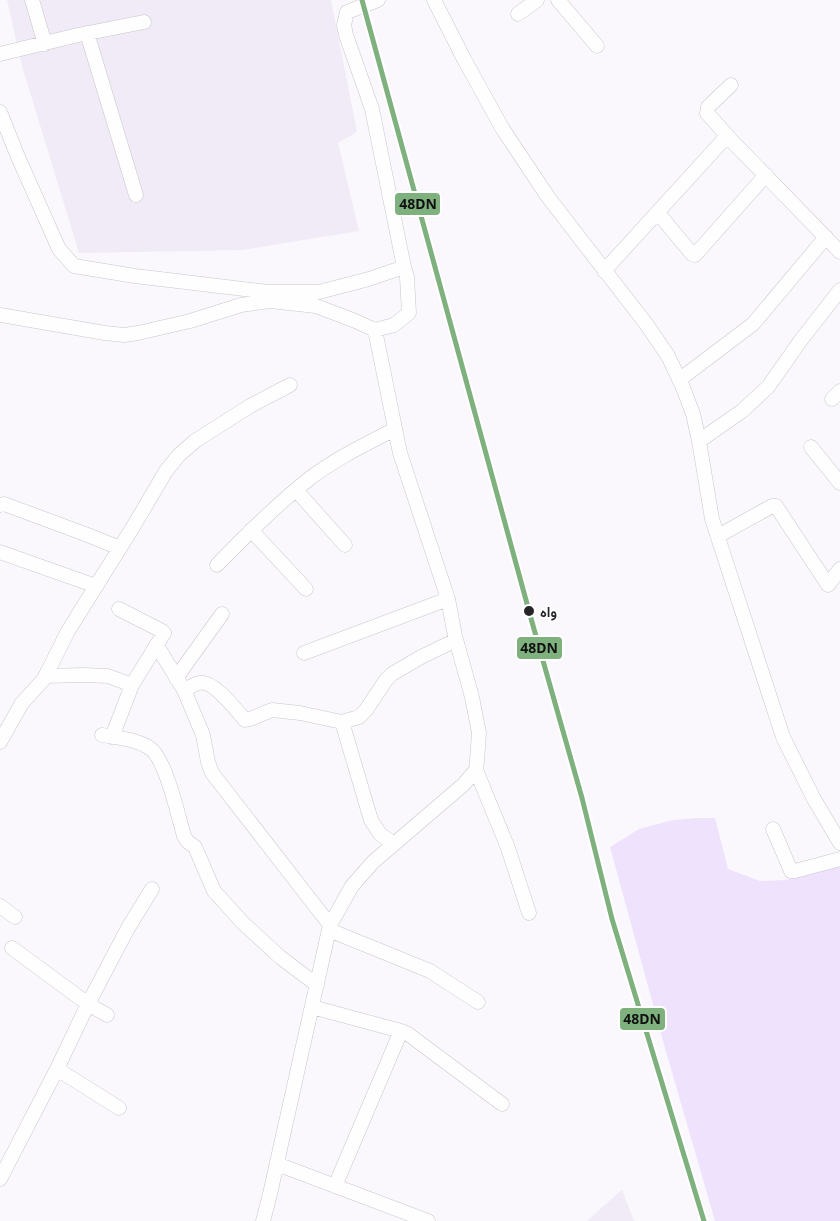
<svg xmlns="http://www.w3.org/2000/svg" width="840" height="1221" font-family="'Noto Sans',Vazirmatn,sans-serif">
<style>
.built{fill:#f0ebf6}
.green{fill:#efe2fd}
.lines{fill:none;stroke-linecap:round;stroke-linejoin:round}
.minor-casing{stroke:#c8c6ca;stroke-width:15}
.minor{stroke:#fefeff;stroke-width:14}
.rail-1-casing{stroke:#fff;stroke-width:9}
.rail-1{stroke:#7fb17f;stroke-width:5}
.stop-dot{fill:#262429;stroke:#fff;stroke-width:2}
.labels{text-anchor:middle;dominant-baseline:central;stroke-width:4;stroke-linejoin:round;paint-order:stroke}
.stop-label{font-size:14px;font-weight:bold;fill:#262429;stroke:#fff;text-anchor:start}
.line-badge{stroke:#fff;stroke-width:2}
.pale-badge-label{font-size:14px;text-anchor:middle;font-weight:bold;fill:#111}
</style>
<rect width="100%" height="100%" fill="#faf8fc"/>
<path class="built" d="M7,0H331L357,132L338,143L359,231L242,250L79,253L22,66Z
M622,1190L634,1221H587L616,1195Z"/>
<path class="green" d="M697,818H715L728,869L760,881L785,880L840,866V1221H715L663,1041L610,847L639,829L673,820Z"/>
<g class="lines">
<g class="minor-casing">
<path id="minor" d="M32,0L45,44
M434,0L464,59L502,128L548,197L647,325L668,356L682,385L693,414L699,441L712,519L783,737L814,799L840,843
M558,0L597,46
M518,14L537,0
M87,33L136,195
M0,54L78,35L144,22
M731,85L708,107L707,113L731,140L840,252
M0,112L18,157L59,249L74,266L135,276L269,292H319L369,279L404,267L372,109L346,35L344,25L347,12L378,0
M658,213L692,254L695,255L766,175
M604,271L727,136
M0,315L105,333L124,335L138,333L190,321L241,305L270,301L316,306L353,320L375,330L394,325L409,313L407,277L404,267
M679,380L753,324L826,237
M832,399L840,391
M699,441L742,411L768,387L801,340L840,290
M811,447L840,483
M296,490L345,545
M0,505L4,504L85,534L120,548
M251,530L306,589
M718,536L772,506H776L828,585L840,569
M0,552L96,586
M217,565C246,535 276,505 309,479C335,459 366,444 395,429
M157,646L184,690L203,735L208,762L212,773L330,925
M304,653L448,599
M45,676L83,675L108,676L132,685
M176,678L222,614
M184,690C189,688 194,684 199,683C213,679 236,710 245,720L250,719L272,710L300,713L342,722L359,717L366,710L386,680L392,674L421,657L456,640
M342,722L371,820L380,834L394,844
M102,735C118,738 138,739 151,749C166,761 178,815 184,836L187,841L195,847L214,891L243,923L280,957L317,985
M112,737L132,685L164,633L162,631L119,609
M0,742L22,703L44,679L68,631L133,527L166,471L179,455L195,441L250,406L290,385
M476,770L508,848L529,913
M773,829L791,871H795L840,859
M0,906L15,917
M329,930L430,971L478,1002
M12,948L88,1004L107,1015
M312,1007L401,1031L408,1034L502,1104
M57,1069L119,1108
M277,1164L428,1221
M0,1179L57,1069L88,1004L128,928L152,889
M335,1186L401,1031
M263,1221L270,1194L330,925L352,886L373,862L463,785L476,770L477,761L479,733L472,697L455,636L448,599L400,453L375,330"/>
</g>
<use href="#minor" class="minor"/>
<g class="rail-1-casing">
<path id="rail-1" d="M362,0L532,622L582,798L612,919L704,1221"/>
</g>
<use href="#rail-1" class="rail-1"/>
</g>
<circle class="stop-dot" cx="529" cy="611" r="6"/>
<g class="labels">
<g class="stop-label">
<text x="540" y="611">واہ</text>
</g>
</g>
<g class="line-badge">
<rect x="394" y="192" width="47" height="24" rx="5" fill="#7fb17f"/>
<rect x="516" y="636" width="47" height="24" rx="5" fill="#7fb17f"/>
<rect x="619" y="1007" width="47" height="24" rx="5" fill="#7fb17f"/>
</g>
<g class="pale-badge-label">
<text x="418" y="209">48DN</text>
<text x="539" y="653">48DN</text>
<text x="642" y="1024">48DN</text>
</g>
</svg>
